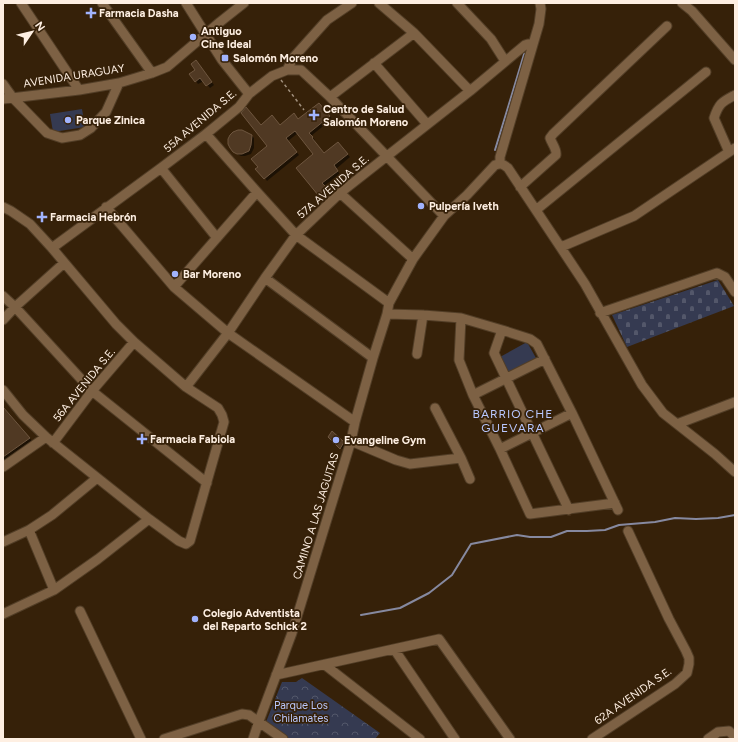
<svg xmlns="http://www.w3.org/2000/svg" width="738" height="742" font-family="Figtree,sans-serif">
<style>
.cemetery{fill:url(#cemetery-stones)}
.park{fill:url(#park-crowns)}
.garden{fill:#353a51}
.shadow{fill:#0007}
.lines{fill:none;stroke-linecap:round;stroke-linejoin:round}
.stream{stroke:#8689a0;stroke-width:2}
.building{fill:#503923;stroke:#6e563f}
.minor-casing{stroke:#523e27;stroke-width:11}
.path{stroke:#a1907d;stroke-width:1.5;stroke-dasharray:3 3;stroke-linecap:butt}
.minor{stroke:#7d6144;stroke-width:9}
.poi-dot{fill:#a1b3fd;stroke:#362109;stroke-width:1.5}
.labels{text-anchor:middle;dominant-baseline:central;stroke-width:3.5;stroke-linejoin:round;paint-order:stroke}
.poi-label{font-size:11px;font-weight:bold;fill:#feefe2;stroke:#362109;text-anchor:start}
.street-label{font-size:11px;fill:#feefe2;stroke:#362109}
.park-label{font-size:11px;fill:#b8c6fa;stroke:#362109}
.neighbourhood-label{font-size:12px;letter-spacing:1px;fill:#b8c7fe;stroke:#362109}
</style>
<defs>
<pattern id="cemetery-stones" width="16" height="16" patternUnits="userSpaceOnUse"><rect width="16" height="16" fill="#353a51"/><path d="M2 7V4a2 2 0 0 1 4 0v3zM10 15v-3a2 2 0 0 1 4 0v3z" fill="#53576a"/></pattern>
<pattern id="park-crowns" width="20" height="18" patternUnits="userSpaceOnUse"><rect width="20" height="18" fill="#353a51"/><path d="M2 6a3 3 0 1 1 6 0M12 15a3 3 0 1 1 6 0" fill="none" stroke="#53576a"/></pattern>
</defs>
<rect width="100%" height="100%" fill="#362109"/>
<path class="cemetery" d="M718,280L734,306L627,347L612,315Z"/>
<path class="park" d="M302,678L380,733L375,739H286L266,722L282,682H296Z"/>
<path class="garden" d="M82,109L85,127L53,132L50,114Z
M527,342L536,358L508,373L500,357Z"/>
<path class="shadow" d="M196,61L214,85L210,88L204,81L198,84L196,81Z
M322,107L332,119L311,136L315,140L314,141L324,154L340,146L350,157L336,169L340,174L324,186L329,192L322,197L298,168L314,155L298,133L288,141L299,155L267,181L265,178L259,167L269,146L280,126L299,120Z
M251,135L254,138V148L251,154L245,156H241L237,154L231,148Z
M3,407L32,441L3,461Z
M333,433L345,445L342,449L329,437Z"/>
<g class="lines">
<path class="stream" d="M495,150L509,104L525,51
M361,615L400,608L429,593L452,575L471,544L517,535L530,537H551L567,531H587L605,530L619,525L655,522L675,518L696,519L718,518L735,515"/>
</g>
<path class="building" d="M196,60L212,82L206,86L200,78L195,82L189,74L195,70L191,64Z
M319,103L330,116L309,133L313,137L312,138L324,153L338,142L348,154L334,165L338,171L322,183L327,188L318,195L296,168L313,154L295,131L286,138L297,152L264,179L255,169L258,167L251,159L267,146L241,113L246,107L261,125L272,115L280,125L294,113L298,119Z
M238,130H242L252,135L251,145L249,151L242,154H237L233,152L230,148L228,144V139L230,135L233,132Z
M3,407L30,438L3,457Z
M332,431L344,442L340,449L328,437Z"/>
<g class="lines">
<g class="minor-casing">
<path id="minor" d="M21,3L79,90
M102,3L152,73
M186,3L222,60L249,94
M379,3L414,33L470,91
M457,3L491,39L505,61
M682,3L692,11L735,60
M374,63L427,124
M287,70H301L330,97L444,216
M3,84L13,98L47,133L62,138L80,135L91,128L106,112L119,83
M330,97L414,33
M3,99L79,90L119,83L152,73L167,67L220,22L244,3
M206,134L257,192L296,235L389,303
M729,152L714,118C719,103 722,102 735,95
M500,164V157L539,24L541,9L540,3
M161,168L217,238
M520,187L556,155C557,149 552,144 550,138L553,134L667,26
M340,193L413,259
M3,207L11,211L30,224L52,248L116,324L134,342L186,387L218,408L222,415L224,422L190,541L186,544L179,541L149,519L46,437L23,415L3,390
M106,207L174,287L228,333L355,422
M536,210L706,72
M561,247L634,216L735,148
M52,248L161,168L206,134L239,107L249,94L272,76L287,70L293,58L327,20L352,3
M265,278L373,358
M174,287L257,192
M3,296L15,307L92,391L207,483
M600,313L717,273L725,277L735,292
M387,314L423,315L461,318L502,330L530,339L537,344L572,413L618,510
M461,318L459,360L473,395L500,449L530,514L615,503
M3,320L15,307L64,263
M502,330L494,353L569,510
M417,354L423,315
M186,387L228,333L265,278L296,235L340,193L470,91L525,45L528,44H533
M473,395L545,359
M435,408L461,458L470,479
M677,424L735,402
M351,441L396,460L410,464L461,458
M53,443L92,391L134,342
M500,449L572,413
M3,467L46,437
M29,530L54,590
M3,542L29,530L52,515L97,478
M80,611L141,739
M3,614L54,590L98,559L149,519
M394,649L455,739
M325,665L420,739
M276,675L439,639L510,739
M164,739L242,714L249,715L283,739
M253,739L259,721L292,633L351,441L355,422L373,358L387,314L389,303L413,259L444,216L467,195L495,165C501,163 503,164 508,168L585,284L642,385L663,413L715,454L735,472
M592,739L675,684L687,673L689,664V658L686,651L669,619L628,531
M708,739L718,732L729,731L735,737"/>
</g>
<path class="path" d="M281,80L304,110"/>
<use href="#minor" class="minor"/>
</g>
<g class="poi-dot">
<path d="M89 7h4v4h4v4h-4v4h-4v-4h-4v-4h4z"/>
<circle cx="193" cy="37" r="4"/>
<rect x="221" y="54" width="8" height="8" rx="2"/>
<path d="M312 109h4v4h4v4h-4v4h-4v-4h-4v-4h4z"/>
<circle cx="68" cy="120" r="4"/>
<circle cx="421" cy="206" r="4"/>
<path d="M40 211h4v4h4v4h-4v4h-4v-4h-4v-4h4z"/>
<circle cx="175" cy="274" r="4"/>
<path d="M140 433h4v4h4v4h-4v4h-4v-4h-4v-4h4z"/>
<circle cx="336" cy="440" r="4"/>
<circle cx="195" cy="619" r="4"/>
</g>
<g class="labels">
<g class="poi-label">
<text x="99" y="13">Farmacia Dasha</text>
<text x="201" y="31">Antiguo<tspan x="201" dy="13">Cine Ideal</tspan></text>
<text x="233" y="58">Salomón Moreno</text>
<text x="323" y="109">Centro de Salud<tspan x="323" dy="13">Salomón Moreno</tspan></text>
<text x="76" y="120">Parque Zinica</text>
<text x="429" y="206">Pulpería Iveth</text>
<text x="50" y="217">Farmacia Hebrón</text>
<text x="183" y="274">Bar Moreno</text>
<text x="150" y="439">Farmacia Fabiola</text>
<text x="344" y="440">Evangeline Gym</text>
<text x="203" y="613">Colegio Adventista<tspan x="203" dy="13">del Reparto Schick 2</tspan></text>
</g>
<g class="street-label">
<text transform="translate(74 76) rotate(-9)">AVENIDA URAGUAY</text>
<text transform="translate(200 121) rotate(-40)">55A AVENIDA S.E.</text>
<text transform="translate(333 187) rotate(-41)">57A AVENIDA S.E.</text>
<text transform="translate(84 385) rotate(-51)">56A AVENIDA S.E.</text>
<text transform="translate(316 516) rotate(-73)">CAMINO A LAS JAGUITAS</text>
<text transform="translate(633 696) rotate(-35)">62A AVENIDA S.E.</text>
</g>
<g class="park-label">
<text x="301" y="705">Parque Los<tspan x="301" dy="13">Chilamates</tspan></text>
</g>
<g class="neighbourhood-label">
<text x="513" y="414">BARRIO CHE<tspan x="513" dy="14">GUEVARA</tspan></text>
</g>
</g>
<rect width="738" height="742" fill="none" stroke="#feefe2" stroke-width="8"/>
<g transform="translate(32 32) rotate(55)" stroke="#362109" stroke-width="3" paint-order="stroke">
<path d="M0-3L7 15L0 10L-7 15Z" fill="#feefe2"/>
<text y="-6" font-size="11" font-weight="bold" text-anchor="middle" fill="#feefe2">N</text>
</g>
</svg>
